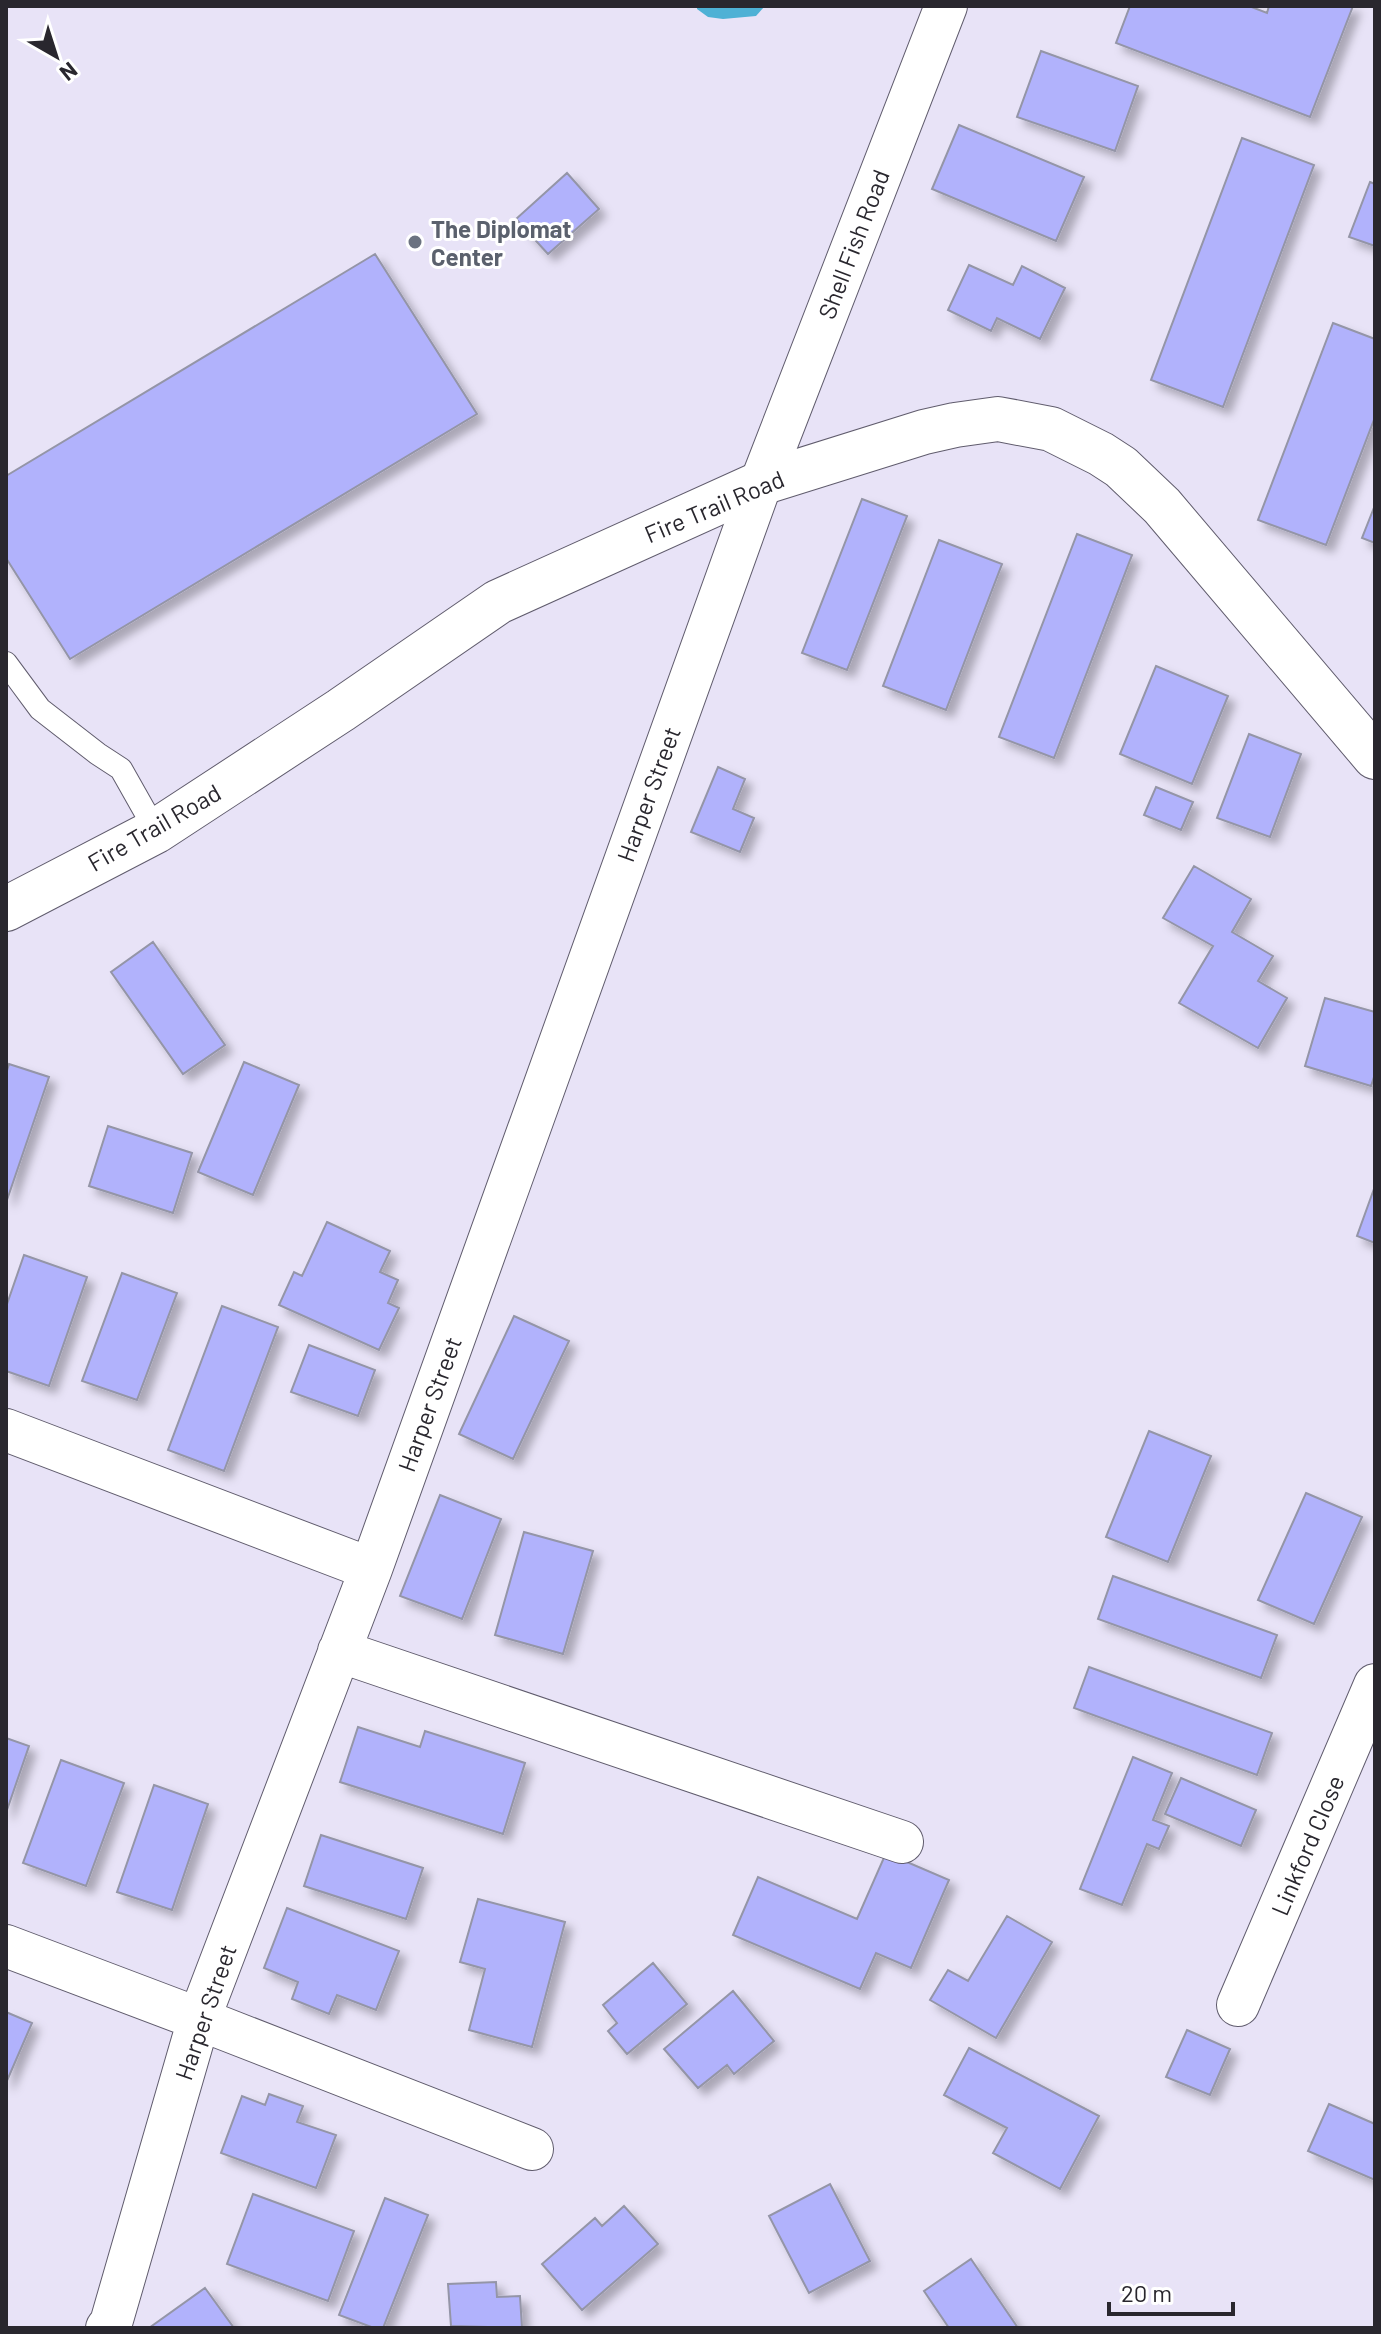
<svg xmlns="http://www.w3.org/2000/svg" width="1381" height="2334" font-family="Barlow,sans-serif">
<style>
.water{fill:#4eb1d5}
.building{fill:#b1b2fc;stroke:#9495a7;stroke-width:2;filter:url(#shadow)}
.lines{fill:none;stroke-linecap:round;stroke-linejoin:round}
.service-casing{stroke:#605c6d;stroke-width:24}
.minor-casing{stroke:#605c6d;stroke-width:44}
.tertiary-casing{stroke:#605c6d;stroke-width:46}
.service{stroke:#fff;stroke-width:22}
.minor{stroke:#fff;stroke-width:42}
.tertiary{stroke:#fff;stroke-width:44}
.worship-dot{fill:#6b7280;stroke:#fff;stroke-width:3}
.labels{text-anchor:middle;dominant-baseline:central;stroke-width:6;stroke-linejoin:round;paint-order:stroke}
.worship-label{font-size:24px;font-weight:bold;fill:#5b616d;stroke:#fff;text-anchor:start}
.street-label{font-size:24px;fill:#29272e;stroke:#fff}
</style>
<defs>
<filter id="shadow"><feDropShadow dx="7" dy="7" stdDeviation="4" flood-color="#0004"/></filter>
</defs>
<rect width="100%" height="100%" fill="#e8e3f7"/>
<path class="water" d="M697,6H765L756,16L723,19L708,17L697,9Z"/>
<path class="building" d="M1130,6H1249L1267,13L1269,6H1353L1310,117L1116,43Z
M1041,51L1138,86L1115,151L1017,117Z
M959,125L1084,177L1056,241L932,189Z
M1242,138L1314,165L1223,407L1151,380Z
M567,173L599,209L548,254L516,219Z
M1370,182L1375,184V246L1349,237Z
M375,254L477,414L70,659L6,558V476Z
M969,265L1013,285L1022,266L1065,288L1040,339L997,318L991,331L948,310Z
M1333,323L1375,339V417L1326,545L1258,520Z
M862,499L907,516L847,670L802,653Z
M1375,505V543L1362,538Z
M1077,534L1132,555L1054,758L999,737Z
M939,540L1002,564L946,710L883,686Z
M1156,666L1228,696L1192,784L1120,754Z
M1249,734L1301,754L1270,837L1217,818Z
M718,767L745,779L733,809L754,818L740,852L691,832Z
M1156,787L1193,802L1181,830L1144,815Z
M1194,866L1251,899L1232,932L1273,956L1258,981L1287,998L1258,1048L1179,1003L1213,946L1163,918Z
M153,942L225,1045L183,1074L111,972Z
M1325,998L1375,1012V1074L1371,1086L1305,1066Z
M244,1062L299,1085L253,1195L198,1172Z
M9,1064L49,1077L7,1200L6,1074Z
M108,1126L192,1153L173,1213L89,1186Z
M1375,1186V1243L1357,1236Z
M327,1222L390,1251L380,1272L398,1280L388,1303L399,1308L379,1350L279,1305L294,1272L302,1276Z
M24,1255L87,1277L49,1386L6,1371V1307Z
M122,1273L177,1293L137,1400L82,1381Z
M222,1306L278,1327L224,1471L168,1450Z
M514,1316L569,1341L513,1459L459,1434Z
M309,1345L375,1370L358,1416L291,1392Z
M1149,1431L1211,1456L1168,1562L1106,1537Z
M1306,1493L1362,1517L1314,1624L1258,1600Z
M440,1495L501,1519L462,1619L400,1596Z
M524,1532L593,1551L563,1654L495,1635Z
M1113,1576L1277,1635L1261,1678L1098,1619Z
M1089,1667L1272,1733L1257,1775L1074,1708Z
M358,1727L420,1747L425,1731L525,1763L503,1834L340,1782Z
M6,1738L29,1746L6,1813Z
M1133,1757L1172,1773L1153,1820L1169,1826L1159,1849L1147,1844L1122,1905L1080,1889Z
M61,1760L124,1783L86,1886L23,1863Z
M1181,1778L1256,1810L1241,1846L1165,1814Z
M154,1785L208,1804L172,1910L117,1892Z
M321,1835L423,1868L406,1919L304,1886Z
M886,1853L949,1880L911,1968L876,1953L860,1989L733,1935L758,1877L857,1919Z
M478,1899L565,1922L532,2047L469,2030L485,1969L460,1962Z
M287,1908L399,1951L376,2010L337,1995L329,2014L292,1999L298,1982L264,1968Z
M1007,1916L1052,1942L996,2038L930,2000L948,1970L968,1981Z
M653,1963L687,2004L627,2054L608,2031L617,2023L603,2005Z
M733,1991L774,2041L734,2074L727,2065L698,2088L664,2049Z
M6,2012L32,2023L6,2083Z
M1187,2030L1230,2049L1210,2095L1166,2077Z
M969,2048L1099,2116L1060,2189L993,2153L1007,2128L944,2095Z
M269,2094L303,2106L297,2122L336,2135L316,2188L221,2153L242,2096L265,2105Z
M1329,2104L1375,2124V2180L1308,2151Z
M830,2184L870,2261L809,2293L769,2216Z
M253,2194L354,2231L328,2301L227,2264Z
M385,2198L428,2215L383,2328H374L339,2315Z
M624,2206L658,2244L582,2310L542,2264L595,2218L602,2226Z
M971,2259L1018,2328H949L924,2291Z
M496,2282L497,2297L520,2296L522,2328L451,2326L448,2284Z
M205,2288L234,2328H149Z"/>
<g class="lines">
<g class="service-casing">
<path id="service" d="M6,663L40,709L98,754L121,769L156,831"/>
</g>
<g class="minor-casing">
<path id="minor" d="M6,1430L371,1569
M339,1651L902,1842
M6,1946L199,2019L532,2149
M1238,2005L1375,1685
M107,2328L111,2323L199,2019L371,1569L761,483L946,6"/>
</g>
<g class="tertiary-casing">
<path id="tertiary" d="M6,909L156,831L341,710L498,602L761,483L924,432L955,425L998,419L1051,429L1101,454L1121,467L1162,506L1375,757"/>
</g>
<use href="#service" class="service"/>
<use href="#minor" class="minor"/>
<use href="#tertiary" class="tertiary"/>
</g>
<circle class="worship-dot" cx="415" cy="242" r="8"/>
<g class="labels">
<g class="worship-label">
<text x="431" y="228">The Diplomat<tspan x="431" dy="28">Center</tspan></text>
</g>
<g class="street-label">
<text transform="translate(853 244) rotate(-69)">Shell Fish Road</text>
<text transform="translate(714 506) rotate(-23)">Fire Trail Road</text>
<text transform="translate(648 794) rotate(-70)">Harper Street</text>
<text transform="translate(154 827) rotate(-30)">Fire Trail Road</text>
<text transform="translate(429 1404) rotate(-70)">Harper Street</text>
<text transform="translate(1307 1845) rotate(-67)">Linkford Close</text>
<text transform="translate(205 2012) rotate(-71)">Harper Street</text>
</g>
</g>
<rect width="1381" height="2334" fill="none" stroke="#29272e" stroke-width="16"/>
<g transform="translate(56 56) rotate(141)" stroke="#ffffff" stroke-width="6" paint-order="stroke">
<path d="M0-6L14 30L0 20L-14 30Z" fill="#29272e"/>
<text y="-12" font-size="22" font-weight="bold" text-anchor="middle" fill="#29272e">N</text>
</g>
<path d="M1109 2302v12h124v-12" fill="none" stroke="#29272e" stroke-width="4"/>
<text x="1121" y="2302" font-size="24" fill="#29272e" stroke="#ffffff" stroke-width="6" paint-order="stroke">20 m</text>
</svg>
